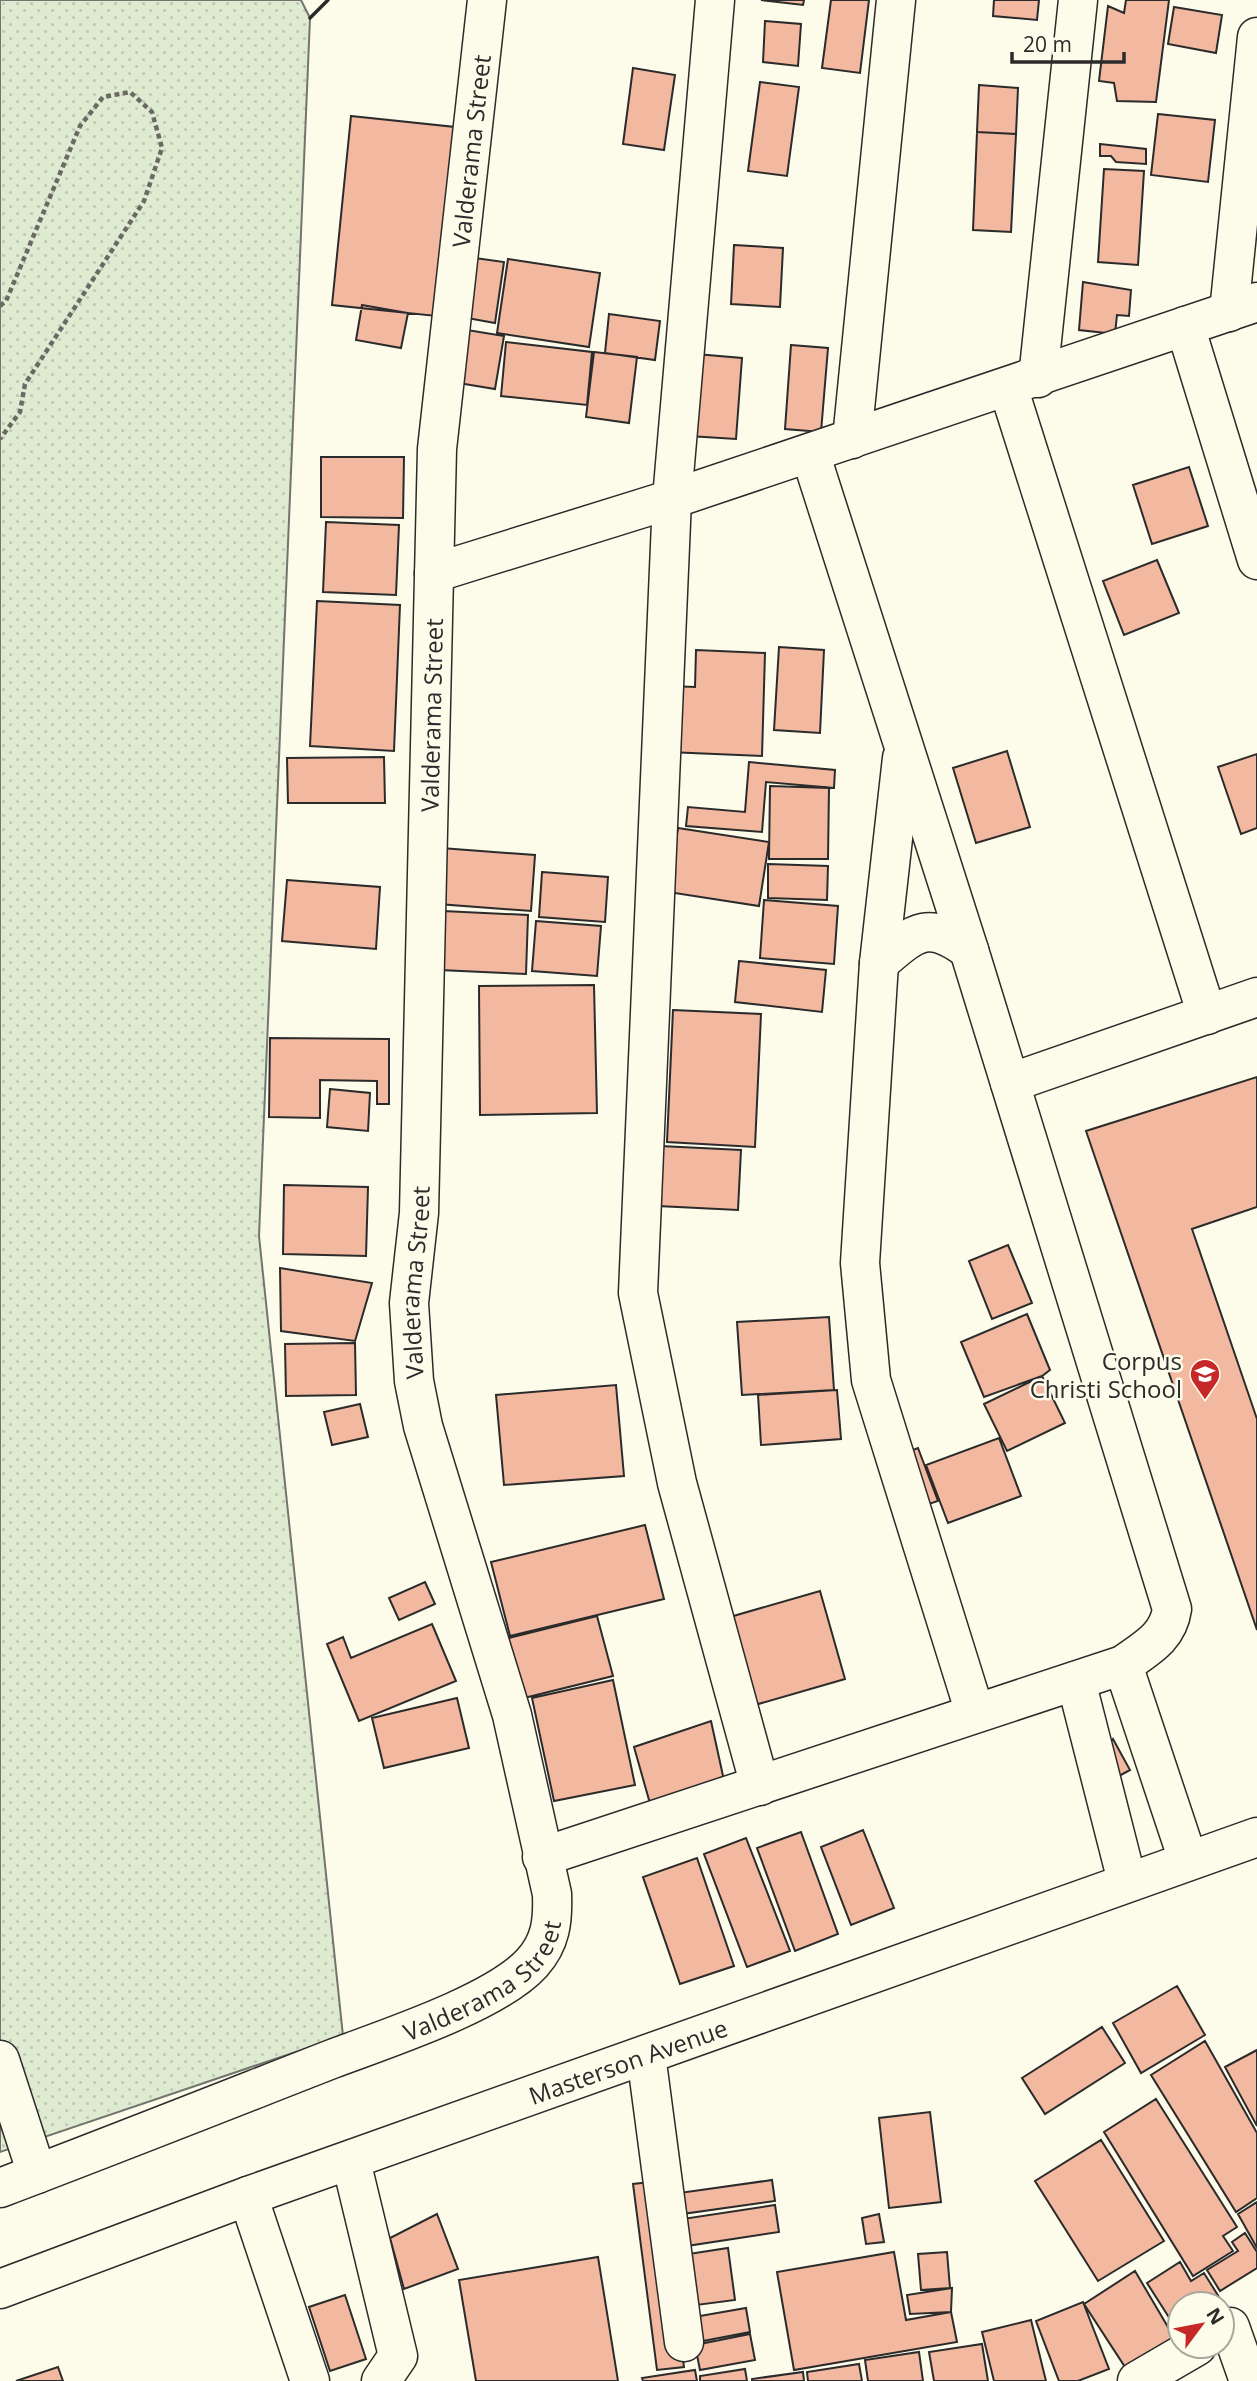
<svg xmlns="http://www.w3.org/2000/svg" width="1257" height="2381" font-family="'Open Sans',sans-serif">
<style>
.grass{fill:url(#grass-dots);stroke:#74746e;stroke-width:2}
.building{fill:#f2b8a0;stroke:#2b2b2b;stroke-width:2}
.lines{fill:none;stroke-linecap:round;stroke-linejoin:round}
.minor-casing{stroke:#2b2b2b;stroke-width:41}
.major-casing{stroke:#2b2b2b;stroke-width:41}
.path{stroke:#6a6964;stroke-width:4.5;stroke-dasharray:5 3.5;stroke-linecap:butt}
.minor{stroke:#fdfbea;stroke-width:38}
.major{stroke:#fdfbea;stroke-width:38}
.wall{stroke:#2b2b2b;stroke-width:3.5}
.labels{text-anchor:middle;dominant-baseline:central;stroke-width:5;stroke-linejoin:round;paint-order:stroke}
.street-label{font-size:24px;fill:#2b2b2b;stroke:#fdfbea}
.poi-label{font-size:24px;fill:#2b2b2b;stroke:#fdfbea;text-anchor:end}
</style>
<defs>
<pattern id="grass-dots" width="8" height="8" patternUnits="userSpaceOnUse" patternTransform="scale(1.75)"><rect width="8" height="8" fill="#deebd1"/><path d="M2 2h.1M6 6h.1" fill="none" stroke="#bfcab4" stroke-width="1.8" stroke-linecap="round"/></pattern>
</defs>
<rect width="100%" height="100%" fill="#fdfbea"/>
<path class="grass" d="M0,0H301L310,18L259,1236L343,2036L0,2152Z"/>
<path class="building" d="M761,0H804L803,5Z
M831,0H869L860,73L822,68Z
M994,0H1039L1037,20L993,16Z
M1126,0H1169L1156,102L1117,101L1114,83L1099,81L1108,6L1124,13Z
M1174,7L1222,15L1216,53L1168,44Z
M765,21L801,24L798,66L763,62Z
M633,68L675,75L664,150L623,144Z
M760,82L799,87L787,176L748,171Z
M979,85L1018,88L1016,134L977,132Z
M1158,114L1215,120L1208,182L1151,175Z
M351,116L455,127L436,316L332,305Z
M977,132L1016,134L1011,232L973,230Z
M1100,144L1146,149V164L1116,162L1111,156H1100Z
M1104,169L1144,171L1138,265L1098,262Z
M734,245L783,248L780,307L731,304Z
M475,258L504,262L495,323L467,318Z
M508,259L600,273L589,347L497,333Z
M1083,282L1131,290L1129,316L1117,315L1115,334L1079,330Z
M362,305L408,313L401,348L356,340Z
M609,314L660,321L655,360L605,353Z
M455,328L504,336L495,389L446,381Z
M506,342L592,352L587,405L501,396Z
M791,345L828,348L821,432L785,429Z
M594,352L637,357L629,423L586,417Z
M696,354L742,358L736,439L689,436Z
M321,457H404L403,518L321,517Z
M1189,467L1208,526L1152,544L1133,485Z
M326,522L399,525L396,595L323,592Z
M1157,560L1179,613L1124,635L1103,581Z
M317,601L400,605L394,751L310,746Z
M779,647L824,650L820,733L774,730Z
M696,650L765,653L762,756L668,752L670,686L695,687Z
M1007,751L1030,827L976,843L953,768Z
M1257,754V828L1241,834L1218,767Z
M384,757L385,803H288L287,758Z
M749,762L835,770L834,788L766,782L762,832L686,826L688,807L745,812Z
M770,786L829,788L828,859H769Z
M678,828L769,842L759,906L668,892Z
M441,848L535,855L531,911L438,904Z
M768,864L828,866L827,900L768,898Z
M542,872L608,877L605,922L539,917Z
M287,880L380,887L376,949L282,941Z
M764,900L838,906L834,964L760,958Z
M443,911L528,915L526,974L440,970Z
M536,921L601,926L597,976L532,971Z
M739,961L826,970L822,1012L735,1002Z
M594,985L597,1113L480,1115L479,986Z
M673,1010L761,1014L755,1147L667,1142Z
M270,1038L389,1039V1104H377V1081L320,1080V1118L269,1117Z
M1257,1077V1207L1192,1229L1257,1419V1630L1086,1131Z
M330,1089L370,1093L368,1131L327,1127Z
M660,1146L741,1150L738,1210L658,1206Z
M284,1185L368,1187L366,1256L283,1254Z
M1008,1245L1032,1303L992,1319L969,1261Z
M280,1268L372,1283L355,1341L281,1331Z
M1027,1314L1050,1370L1042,1376L984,1397L961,1342Z
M829,1317L834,1390L742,1395L737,1322Z
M355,1343L356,1395L286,1396L285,1344Z
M1042,1376L1065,1423L1007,1451L984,1404Z
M616,1385L624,1476L504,1485L496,1395Z
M837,1390L841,1439L761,1445L758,1395Z
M360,1404L368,1437L332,1445L324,1412Z
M999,1438L1021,1496L948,1523L926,1465Z
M918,1448L938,1501L917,1508L897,1456Z
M645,1525L664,1599L510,1636L491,1562Z
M425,1582L435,1604L399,1620L389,1598Z
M820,1591L845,1679L748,1707L723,1619Z
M597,1616L613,1676L520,1699L505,1639Z
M432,1624L456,1681L359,1721L327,1644L343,1637L351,1658Z
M613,1680L635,1785L554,1801L532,1698Z
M457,1698L469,1748L384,1768L372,1718Z
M711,1721L725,1785L651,1807L634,1747Z
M1113,1739L1130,1770L1108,1782L1103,1749Z
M863,1830L894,1908L851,1925L821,1847Z
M801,1832L838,1934L795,1951L757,1848Z
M746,1838L790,1951L747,1967L704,1854Z
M697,1858L734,1966L680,1984L643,1877Z
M1177,1986L1205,2035L1141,2073L1113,2023Z
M1102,2027L1125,2063L1045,2114L1022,2078Z
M1205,2041L1257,2133V2198L1236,2212L1151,2075Z
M1257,2050V2126L1225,2067Z
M1156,2099L1237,2227L1223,2236L1233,2251L1193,2276L1104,2132Z
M930,2112L941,2202L889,2208L879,2118Z
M1101,2140L1164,2241L1098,2281L1035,2181Z
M772,2180L775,2201L675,2215L672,2194Z
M659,2181L684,2367L657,2370L633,2184Z
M1257,2202V2248L1238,2214Z
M775,2205L779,2232L680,2247L676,2220Z
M437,2214L458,2269L404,2289L390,2238Z
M879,2214L884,2242L866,2244L862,2218Z
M1245,2233L1257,2252V2268L1220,2291L1207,2270L1238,2251L1232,2242Z
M728,2248L735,2300L689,2306L682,2255Z
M894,2252L906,2320L951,2312L957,2342L794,2370L777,2272Z
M947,2252L950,2288L921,2290L918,2254Z
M598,2257L618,2381H476L459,2280Z
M1180,2262L1191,2281L1204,2273L1224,2305L1180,2304L1179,2333L1147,2283Z
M1135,2271L1175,2339L1127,2370L1084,2304Z
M952,2288L951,2312L910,2314L907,2295Z
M345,2295L366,2359L330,2371L309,2307Z
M1083,2302L1109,2369L1078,2381H1059L1036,2321Z
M746,2308L750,2332L698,2342L694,2317Z
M1031,2320L1046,2381H994L982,2332Z
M750,2334L755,2360L700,2370L695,2345Z
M982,2344L988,2381H934L929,2352Z
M919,2352L923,2381H868L865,2360Z
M859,2364L862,2381H808L807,2372Z
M58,2367L63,2381H16Z
M745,2369L747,2381H700V2376Z
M695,2370L697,2381H643L642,2378Z
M803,2372L804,2381H752V2379Z"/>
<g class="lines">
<g class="minor-casing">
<g id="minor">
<path d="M715,0L672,499L638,1293L677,1483L760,1786"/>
<path d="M1229,312L1257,37"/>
<path d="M1185,326L1257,560"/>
<path d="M1038,378L1078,0"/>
<path d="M1008,387L1207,1015"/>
<path d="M852,439L896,0"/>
<path d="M434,573L672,499L1257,302"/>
<path d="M902,758L879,963L860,1263L871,1380L975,1713"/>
<path d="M879,963C915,932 927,919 969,950"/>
<path d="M1010,1083L1257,997"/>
<path d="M1123,1665L1188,1860"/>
<path d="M1076,1681L1127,1881"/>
<path d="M542,1857L1123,1665C1145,1649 1168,1638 1172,1609L969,950L810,453"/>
<path d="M646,2055L684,2342"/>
<path d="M0,2060L37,2174"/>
<path d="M351,2161L398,2356L381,2381"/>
<path id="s1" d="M0,2188C111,2146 222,2102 332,2059C385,2039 496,2003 532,1963C551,1942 553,1921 552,1894L512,1715L423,1426L414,1381L409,1303L419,1213L437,449L487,0"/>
<path d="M248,2196L310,2381"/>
<path d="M1230,2327L1249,2381"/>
<path d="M1137,2381L1197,2346"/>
</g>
</g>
<g class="major-casing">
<g id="major">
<path id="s2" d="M0,2289L248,2196L1257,1837"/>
</g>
</g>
<path class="path" d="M0,306L6,301L80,126L103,97L130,92L152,112L162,148L144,201L25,384L20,412L0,439"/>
<use href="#minor" class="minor"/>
<use href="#major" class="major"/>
<path class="wall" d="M310,18L328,0"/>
</g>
<defs>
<g id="school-pin" transform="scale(1.575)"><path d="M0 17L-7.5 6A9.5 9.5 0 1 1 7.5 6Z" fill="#c62828" stroke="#fdfbea"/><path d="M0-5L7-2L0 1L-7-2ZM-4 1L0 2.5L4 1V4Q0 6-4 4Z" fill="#fff"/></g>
</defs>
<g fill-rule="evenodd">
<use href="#school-pin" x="1205" y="1374"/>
</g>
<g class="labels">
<g class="street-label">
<text stroke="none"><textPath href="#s1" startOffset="2418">Valderama Street</textPath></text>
<text stroke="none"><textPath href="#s1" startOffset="1852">Valderama Street</textPath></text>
<text stroke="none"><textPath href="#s1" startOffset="1284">Valderama Street</textPath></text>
<text stroke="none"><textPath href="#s1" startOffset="530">Valderama Street</textPath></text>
<text stroke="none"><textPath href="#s2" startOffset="668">Masterson Avenue</textPath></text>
</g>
<g class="poi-label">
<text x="1182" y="1360">Corpus<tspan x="1182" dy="28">Christi School</tspan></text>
</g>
</g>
<g transform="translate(1201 2325) rotate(58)"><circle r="33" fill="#fdfbea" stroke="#a9a89e" stroke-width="2"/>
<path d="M0-5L12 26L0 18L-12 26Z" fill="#c62828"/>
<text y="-10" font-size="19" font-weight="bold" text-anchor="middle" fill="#2b2b2b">N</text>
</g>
<path d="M1012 52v10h112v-10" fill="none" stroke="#2b2b2b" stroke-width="3.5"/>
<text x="1023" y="52" font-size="21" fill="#2b2b2b" stroke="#fdfbea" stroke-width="5" paint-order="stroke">20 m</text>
</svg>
